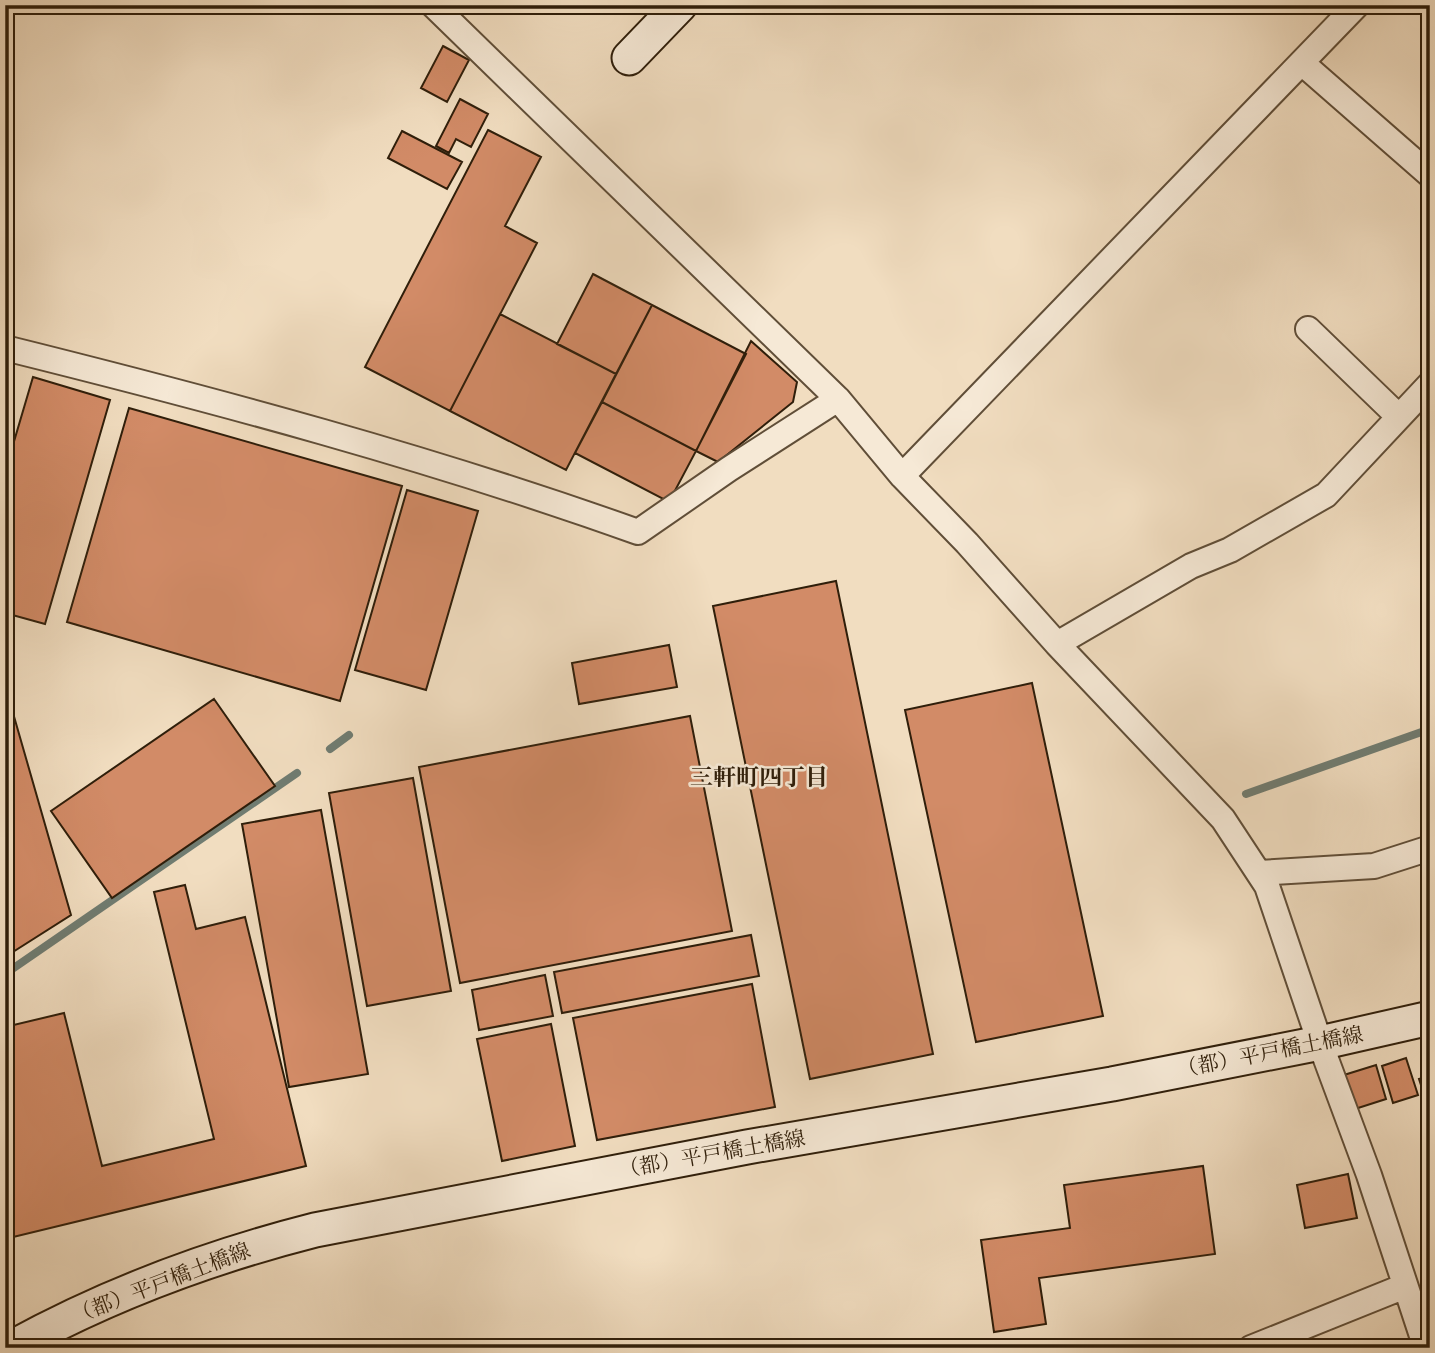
<svg xmlns="http://www.w3.org/2000/svg" width="1435" height="1353" font-family="'IM FELL French Canon','Noto Serif JP',serif">
<style>
.lines{fill:none;stroke-linecap:round;stroke-linejoin:round}
.stream{stroke:#707c71;stroke-width:8}
.building{fill:#d28b67;stroke:#2f1e0a;stroke-width:2}
.street-casing{stroke:#604e38;stroke-width:28}
.secondary-casing{stroke:#2f1e0a;stroke-width:37}
.street{stroke:#f6e9d6;stroke-width:24}
.secondary{stroke:#f6e9d6;stroke-width:33}
.labels{text-anchor:middle;dominant-baseline:central;stroke-width:5;stroke-linejoin:round;paint-order:stroke}
.street-label{font-size:21px;fill:#2f1e0a;stroke:#f6e9d6}
.neighbourhood-label{font-size:23px;font-weight:bold;fill:#2f1e0a;stroke:#f6e9d6}
</style>
<rect width="100%" height="100%" fill="#f1ddc0"/>
<filter id="stains"><feTurbulence type="fractalNoise" baseFrequency=".00286" numOctaves="4"/><feColorMatrix values="0 0 0 0 .2 0 0 0 0 .09 0 0 0 0 .02 0 0 0 .5 -.17"/></filter>
<radialGradient id="worn" r=".72"><stop offset=".6" stop-color="#630" stop-opacity="0"/><stop offset="1" stop-color="#630" stop-opacity=".3"/></radialGradient>
<g class="lines">
<path class="stream" d="M330,749L349,735
M1246,794L1430,729
M5,974L297,773"/>
</g>
<path class="building" d="M443,46L469,60L447,102L421,88Z
M460,99L488,114L471,147L456,139L449,153L436,146Z
M488,130L541,157L505,226L537,243L450,411L365,367Z
M402,131L462,162L447,189L388,158Z
M593,274L652,305L616,374L557,344Z
M652,305L746,354L696,451L602,402Z
M500,314L616,374L566,470L450,411Z
M751,341L797,382L793,402L718,462L696,451Z
M33,377L110,400L45,624L5,613V472Z
M602,402L696,451L669,502L575,453Z
M129,408L402,486L340,701L67,622Z
M407,490L478,511L426,690L355,670Z
M836,581L933,1054L810,1079L713,606Z
M669,645L677,687L579,704L572,663Z
M1032,683L1103,1016L976,1042L905,710Z
M5,698L9,699L71,915L5,957Z
M214,699L275,786L112,898L51,811Z
M690,716L732,931L460,983L419,767Z
M413,778L451,991L367,1006L329,793Z
M321,810L368,1074L289,1087L242,824Z
M185,885L196,929L245,917L306,1166L5,1239V1027L64,1013L102,1166L214,1139L154,892Z
M751,935L759,976L562,1013L554,972Z
M545,975L553,1016L479,1030L472,990Z
M752,984L775,1107L597,1140L573,1018Z
M551,1024L575,1146L502,1161L477,1039Z
M1406,1058L1418,1095L1393,1103L1382,1066Z
M1376,1065L1386,1099L1355,1109L1344,1075Z
M1430,1076V1113L1419,1079Z
M1203,1166L1215,1254L1039,1278L1046,1324L994,1332L981,1240L1070,1228L1064,1185Z
M1348,1174L1357,1218L1305,1228L1297,1185Z"/>
<g class="lines">
<g class="street-casing">
<path id="street" d="M433,5L838,399L902,476L967,543L1057,644L1223,819L1267,886L1320,1043L1369,1175L1426,1348
M1302,63L1430,175
M1308,329L1399,417
M5,348C218,401 431,458 638,532L729,469L838,399
M902,476L1357,5
M1057,644L1191,566L1230,550L1326,495L1430,384
M1259,873L1374,866L1430,848
M1251,1348L1405,1286"/>
</g>
<g class="secondary-casing">
<path id="secondary" d="M629,58L680,5
M11,1348C107,1295 209,1257 315,1230L747,1147L1112,1084L1320,1043L1430,1018"/>
</g>
<use href="#street" class="street"/>
<use href="#secondary" class="secondary"/>
</g>
<g class="labels">
<g class="street-label">
<text transform="translate(1270 1052) rotate(-11)">（都）平戸橋土橋線</text>
<text transform="translate(712 1154) rotate(-10)">（都）平戸橋土橋線</text>
<text transform="translate(161 1283) rotate(-21)">（都）平戸橋土橋線</text>
</g>
<g class="neighbourhood-label">
<text x="759" y="777">三軒町四丁目</text>
</g>
</g>
<rect width="1435" height="1353" fill="none" stroke="#f1ddc0" stroke-width="28"/>
<rect x="7" y="7" width="1421" height="1339" fill="none" stroke="#2f1e0a" stroke-width="3.5"/>
<rect x="14" y="14" width="1407" height="1325" fill="none" stroke="#2f1e0a" stroke-width="2"/>
<rect width="100%" height="100%" filter="url(#stains)"/>
<rect width="100%" height="100%" fill="url(#worn)"/>
</svg>
